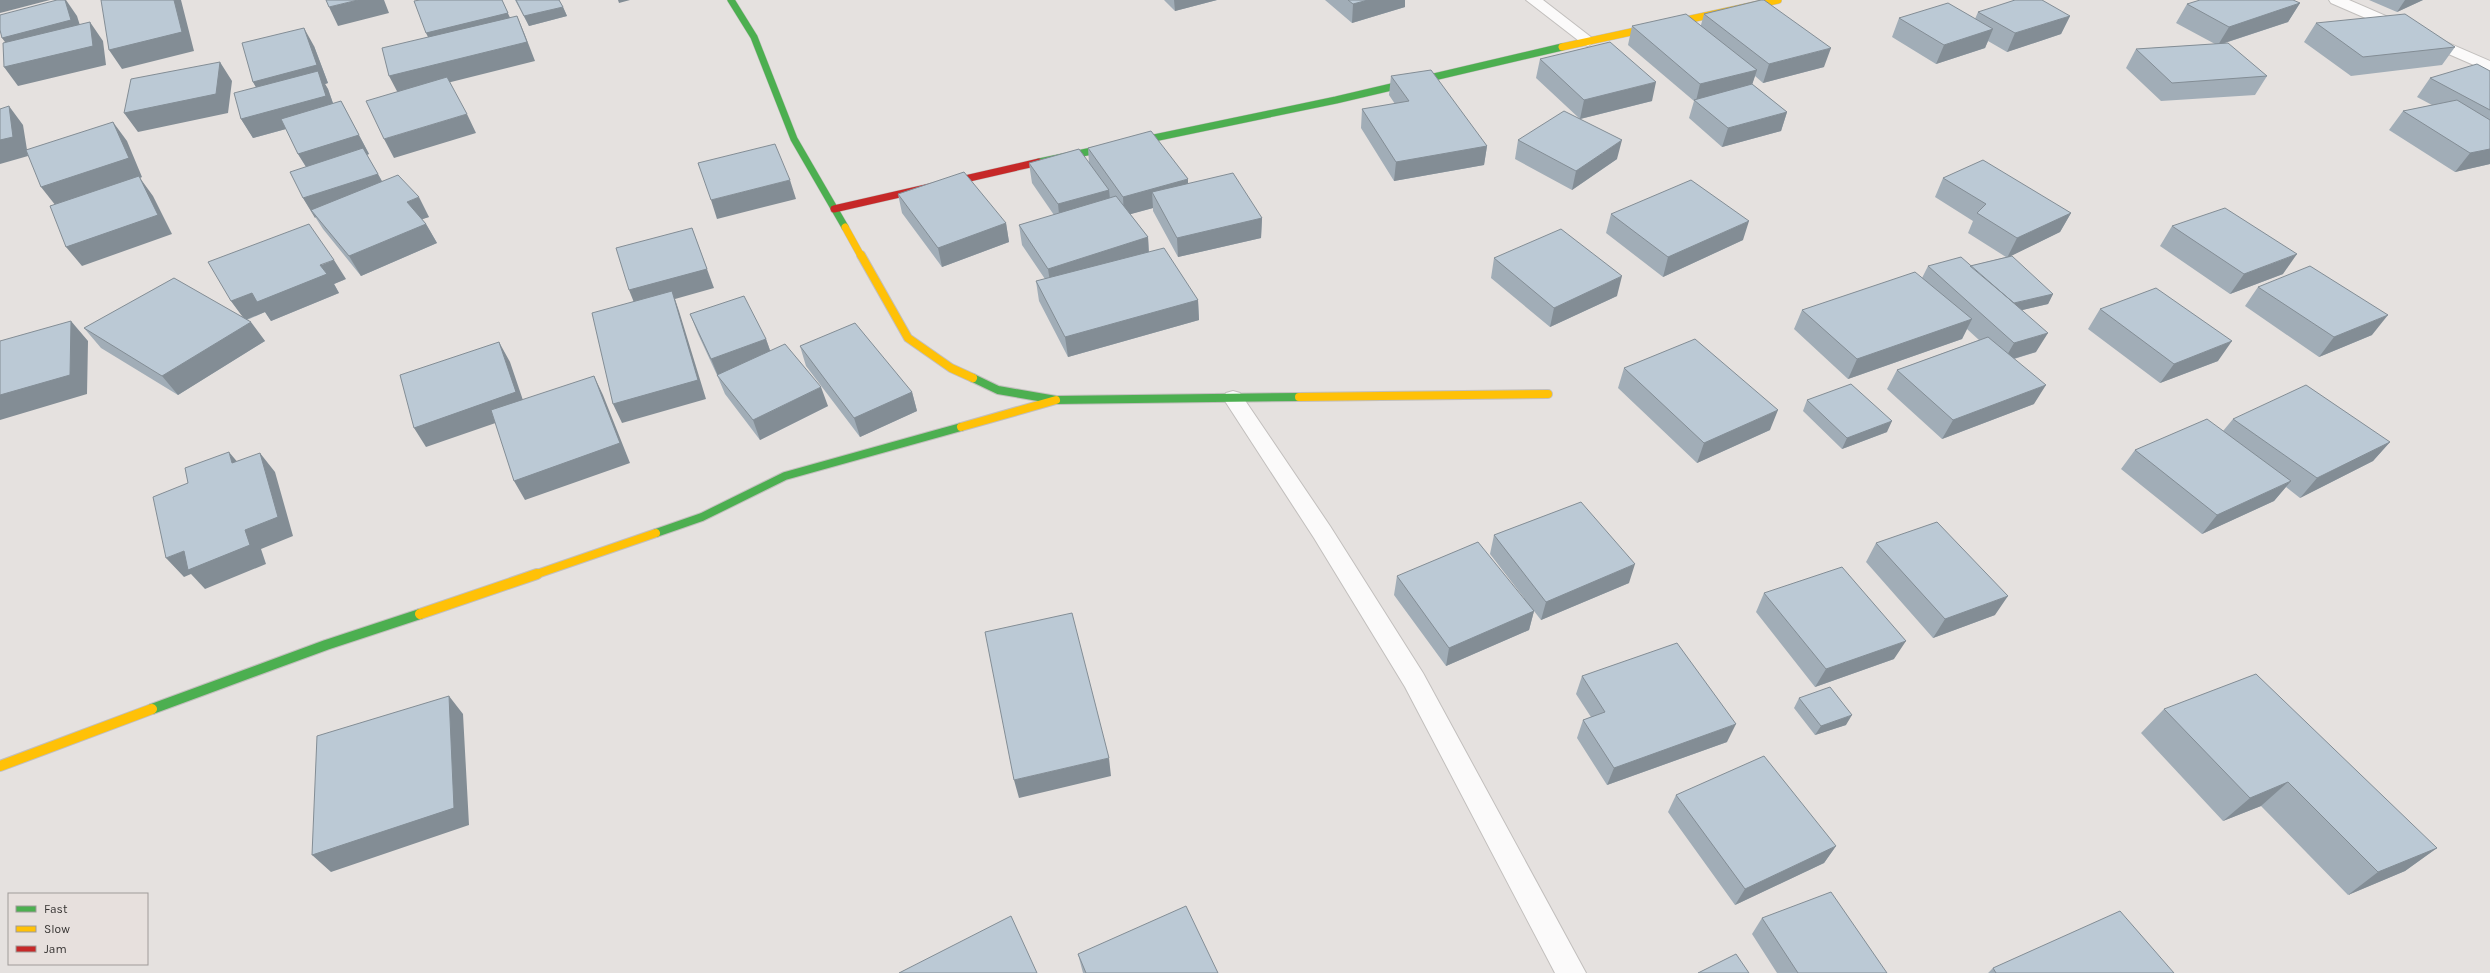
<svg xmlns="http://www.w3.org/2000/svg" width="2490" height="973" font-family="Karla,sans-serif">
<style>
.lines{fill:none;stroke-linecap:round;stroke-linejoin:round}
.street-casing{stroke:#c2bfbd;stroke-width:2}
.fast-far2-casing{stroke:#c2bfbd;stroke-width:8}
.fast-far1-casing{stroke:#c2bfbd;stroke-width:10}
.fast-casing{stroke:#c2bfbd;stroke-width:12}
.slow-far2-casing{stroke:#c2bfbd;stroke-width:8}
.slow-far1-casing{stroke:#c2bfbd;stroke-width:10}
.slow-casing{stroke:#c2bfbd;stroke-width:12}
.jam-casing{stroke:#c2bfbd;stroke-width:8}
.street{fill:#fbfafa;fill-rule:evenodd}
.fast-far2{stroke:#4caf50;stroke-width:7}
.fast-far1{stroke:#4caf50;stroke-width:8}
.fast{stroke:#4caf50;stroke-width:10}
.slow-far2{stroke:#ffc107;stroke-width:7}
.slow-far1{stroke:#ffc107;stroke-width:8}
.slow{stroke:#ffc107;stroke-width:10}
.jam{stroke:#c62828;stroke-width:7}
.wall{fill:#a1adb7}
.shaded-wall{fill:#838d95}
.building{fill:#bbc9d5;stroke:#838d95}
</style>
<rect width="100%" height="100%" fill="#e5e1df"/>
<g class="lines">
<g class="street-casing">
<path id="street" d="M1526,0H1543L1596,41L1588,46L1583,44Z
M2329,0H2349L2490,61V72L2331,3Z
M1233,391L1240,393L1330,526L1423,673L1586,973H1555L1405,687L1314,538L1223,398L1226,393Z"/>
</g>
<g class="fast-far2-casing">
<path id="fast-far2" d="M731,0L754,37L794,139L845,227
M1039,162L1336,100L1562,47"/>
</g>
<g class="fast-far1-casing">
<path id="fast-far1" d="M973,378L998,390L1056,400L1299,397
M656,533L702,517L785,476L961,427"/>
</g>
<g class="fast-casing">
<path id="fast" d="M152,709L326,645L420,614"/>
</g>
<g class="slow-far2-casing">
<path id="slow-far2" d="M1562,47L1778,0
M845,227L861,256"/>
</g>
<g class="slow-far1-casing">
<path id="slow-far1" d="M861,255L908,338L951,368L973,378
M1299,397L1548,394
M961,427L1056,400
M534,575L656,533"/>
</g>
<g class="slow-casing">
<path id="slow" d="M420,614L537,574
M0,766L152,709"/>
</g>
<g class="jam-casing">
<path id="jam" d="M834,209L1039,162"/>
</g>
<use href="#street" class="street"/>
<use href="#fast-far2" class="fast-far2"/>
<use href="#fast-far1" class="fast-far1"/>
<use href="#fast" class="fast"/>
<use href="#slow-far2" class="slow-far2"/>
<use href="#slow-far1" class="slow-far1"/>
<use href="#slow" class="slow"/>
<use href="#jam" class="jam"/>
</g>
<path class="wall" d="M515,0H559L563,7L567,16L529,26Z
M1164,0H1217L1175,11Z
M1325,0H1405V7L1352,23Z
M2369,0H2423L2397,12Z
M2300,3L2288,22L2225,43L2267,76L2255,95L2161,101L2126,68L2136,49L2215,44L2176,23L2187,4Z
M1978,12L2070,16L2061,34L2007,52L1988,41L1985,48L1936,64L1892,37L1899,18L1975,19Z
M1704,14L1824,67L1763,83L1755,76L1752,84L1787,112L1781,131L1722,147L1689,118L1694,101L1628,45L1632,26L1701,25Z
M2316,23L2455,47L2442,65L2351,76L2304,42Z
M314,46L328,83L325,84L328,89L333,103L351,120L369,154L367,155L382,181L429,217L422,219L426,224L437,243L361,276L323,229L303,198L306,167L298,154L286,129L253,138L241,119L256,87L253,82Z
M1540,59L1652,101L1580,119L1536,78Z
M2490,71V164L2455,172L2389,130L2403,111L2432,105L2417,97L2430,78Z
M1391,76L1487,146L1484,165L1394,181L1361,128L1362,109L1395,104L1389,95Z
M1518,140L1617,159L1572,190L1515,159Z
M1088,148L1188,184L1262,218L1261,238L1178,257L1153,211V208L1130,214L1148,237L1149,252L1198,300L1199,320L1068,357L1039,301L1036,281L1045,279L1022,245L1019,225L1054,215L1032,183L1029,163L1089,164Z
M1943,178L2071,213L2060,232L2008,257L2053,294L2048,304L2022,310L2036,352L2014,359L2034,404L1942,439L1887,389L1897,370L1979,340L1967,329L1962,339L1848,379L1794,329L1802,310L1922,278L1928,266H1970L2006,257L1968,233L1973,221L1935,197Z
M898,194L1006,223L1009,242L942,267L902,213Z
M1611,214L1743,240L1663,277L1606,233Z
M2172,226L2283,274L2230,294L2160,246Z
M1494,258L1617,296L1550,327L1491,278Z
M346,279L334,284L339,293L271,321L265,312L247,320L265,341L178,395L101,348L84,328L243,317L231,301Z
M2258,287L2372,335L2319,357L2245,306Z
M2100,309L2218,361L2160,383L2088,329Z
M690,314L766,339L770,350L828,406L760,440L725,394L717,375L698,334Z
M800,346L912,392L917,411L860,437L806,366Z
M1624,368L1770,430L1697,463L1618,388Z
M1807,400L1887,432L1842,449L1803,411Z
M2233,419L2390,442L2373,461L2300,498L2286,487L2274,501L2202,534L2121,469L2135,450L2223,431Z
M1494,535L1629,583L1541,620L1534,611L1529,630L1446,666L1394,595L1397,576L1524,598L1490,554Z
M1876,543L1995,615L1933,638L1866,562Z
M1764,593L1894,659L1815,687L1756,612Z
M1582,676L1727,742L1607,785L1577,738L1583,720L1591,717L1576,694Z
M1799,698L1846,725L1815,735L1794,708Z
M2164,709L2437,848L2405,871L2348,895L2261,806L2223,821L2141,733Z
M1676,795L1836,846L1824,863L1735,905L1668,812Z
M1762,918L1887,973H1777L1752,934Z
M1078,954L1218,973H1083Z
M1993,968L2174,973H1988Z"/>
<path class="shaded-wall" d="M0,0H50L0,13Z
M65,0H66L77,16L84,38L16,57L2,38Z
M174,0H181L194,51L122,69L109,50Z
M358,0H384L389,13L338,26L329,7Z
M502,0L516,31L435,51L426,33Z
M618,0H630L619,3Z
M1174,0H1217L1175,11Z
M1368,0H1405V7L1352,23L1353,4Z
M2405,0H2423L2397,12Z
M2300,3L2288,22L2218,45L2229,27Z
M563,7L567,16L529,26L524,16Z
M517,16L525,35L535,61L399,95L389,76Z
M2070,16L2061,34L2007,52L2015,33Z
M90,22L103,41L106,65L18,86L4,67Z
M304,28L314,46L328,83L325,84L328,89L337,115L253,138L241,119L264,101L253,82Z
M1993,29L1985,48L1936,64L1944,45Z
M1831,48L1824,67L1763,83L1769,64Z
M220,62L232,81L228,113L138,132L124,113Z
M1757,70L1751,88L1696,101L1700,84Z
M1656,82L1652,101L1580,119L1584,100Z
M341,101L369,154L310,173L298,154Z
M9,106L23,125L28,156L0,164V140Z
M1787,112L1781,131L1722,147L1728,128Z
M467,114L476,133L394,158L384,139Z
M113,122L127,141L142,177L140,178L153,196L172,234L82,266L66,247L56,206L41,187Z
M1622,140L1617,159L1572,190L1576,171Z
M1487,146L1484,165L1394,181L1396,162Z
M2490,149V164L2455,172L2470,153Z
M378,174L388,193L311,210L316,217L315,218L303,198Z
M1188,179V198L1152,192L1153,208L1124,216L1123,197Z
M790,180L796,199L717,219L711,200Z
M1109,190L1111,209L1060,224L1058,204Z
M419,197L429,217L417,221L407,202Z
M2071,213L2060,232L2007,258L2017,238Z
M1262,218L1261,238L1178,257L1177,238Z
M1749,221L1743,240L1663,277L1668,257Z
M1006,223L1009,242L942,267L938,248Z
M426,224L437,243L361,276L349,256Z
M692,228L714,288L675,299L679,311L706,399L622,423L613,404L637,310L629,290Z
M1148,237L1149,257L1051,288L1048,269Z
M2297,254L2283,274L2230,294L2244,274Z
M334,260L346,279L334,284L339,293L271,321L265,312L245,320L231,301Z
M1622,276L1617,296L1550,327L1554,308Z
M2053,294L2048,304L2006,314L2011,304Z
M1198,300L1199,320L1068,357L1065,337Z
M2388,315L2372,335L2319,357L2334,337Z
M1972,319L1962,339L1848,379L1857,359Z
M71,321L88,341L87,394L0,420V395Z
M251,322L265,341L178,395L162,376Z
M2048,333L2036,352L2003,362L2014,343Z
M766,339L773,359L718,376L711,359Z
M2232,341L2218,361L2160,383L2174,364Z
M499,342L510,362L527,412L426,447L414,428Z
M594,376L603,395L630,463L525,500L514,481Z
M2046,385L2034,404L1942,439L1953,420Z
M821,387L828,406L760,440L753,420Z
M912,392L917,411L860,437L854,418Z
M1778,410L1770,430L1697,463L1704,443Z
M1892,421L1887,432L1842,449L1847,438Z
M2390,442L2373,461L2300,498L2317,478Z
M229,452L245,471L232,463Z
M260,453L275,472L293,536L261,549L266,564L205,589L191,574L184,577L166,558L184,551Z
M2291,481L2274,501L2202,534L2217,515Z
M1635,564L1629,583L1541,620L1546,602Z
M2008,596L1995,615L1933,638L1945,619Z
M1534,611L1529,630L1446,666L1449,648Z
M1906,641L1894,659L1815,687L1826,669Z
M449,696L463,714L469,825L331,872L312,855Z
M1852,715L1846,725L1815,735L1821,726Z
M1736,724L1727,742L1607,785L1614,768Z
M1109,758L1111,776L1019,798L1014,780Z
M2288,782L2261,806L2223,821L2250,798Z
M1836,846L1824,863L1735,905L1745,889Z
M2437,848L2405,871L2348,895L2378,872Z"/>
<path class="building" d="M57,0H65L71,20L2,38L0,30V15Z
M101,0H174L182,32L109,50Z
M326,0H358L329,7Z
M420,0H502L508,13L426,33L414,1Z
M516,0H559L563,7L524,16Z
M1348,0H1368L1353,4Z
M1761,0H1764L1831,48L1769,64L1704,14Z
M2015,0H2042L2070,16L2015,33L1978,12Z
M2200,0H2293L2300,3L2229,27L2187,4Z
M1948,3L1993,29L1944,45L1899,18Z
M1686,14L1757,70L1700,84L1632,26Z
M2405,14L2455,47L2363,57L2316,23Z
M517,16L527,42L389,76L382,48Z
M90,22L93,46L4,67L3,43Z
M304,28L317,65L253,82L242,43Z
M1610,42L1656,82L1584,100L1540,59Z
M2228,43L2267,76L2172,83L2136,49Z
M220,62L216,94L124,113L131,79Z
M2477,64L2490,71V110L2430,78Z
M1431,70L1487,146L1396,162L1362,109L1409,101L1391,76Z
M318,71L326,96L241,119L234,93Z
M447,77L467,114L384,139L366,101Z
M1752,84L1787,112L1728,128L1694,100Z
M2457,100L2490,120V149L2470,153L2403,111Z
M341,101L359,135L298,154L281,119Z
M9,106L13,137L0,140V109Z
M1564,111L1622,140L1576,171L1518,140Z
M113,122L129,158L41,187L26,150Z
M1151,131L1188,179L1123,197L1088,148Z
M775,144L790,180L711,200L698,163Z
M363,148L378,174L303,198L290,172Z
M1079,149L1109,190L1058,204L1029,163Z
M1983,160L2071,213L2017,238L1977,213L1986,204L1943,178Z
M964,172L1006,223L938,248L898,194Z
M1233,173L1262,218L1177,238L1152,192Z
M398,175L419,197L407,202L426,224L349,256L311,210Z
M139,176L158,215L66,247L50,206Z
M1691,180L1749,221L1668,257L1611,214Z
M1116,196L1148,237L1048,269L1019,225Z
M2225,208L2297,254L2244,274L2172,226Z
M309,224L334,260L320,265L327,274L257,302L252,293L231,301L208,262Z
M692,228L707,269L629,290L616,248Z
M1561,229L1622,276L1554,308L1494,258Z
M1164,248L1198,300L1065,337L1036,281Z
M2012,256L2053,294L2014,303L1970,266Z
M1961,257L2048,333L2014,343L1928,266Z
M2310,266L2388,315L2334,337L2258,287Z
M1915,272L1972,319L1857,359L1802,310Z
M174,278L251,322L162,376L84,328Z
M2156,288L2232,341L2174,364L2100,309Z
M672,291L698,380L613,404L592,313Z
M744,296L766,339L711,359L690,314Z
M71,321L70,375L0,395V341Z
M855,323L912,392L854,418L800,346Z
M1988,337L2046,385L1953,420L1897,370Z
M1695,339L1778,410L1704,443L1624,368Z
M499,342L516,392L414,428L400,375Z
M785,344L821,387L753,420L717,375Z
M594,376L620,443L514,481L491,410Z
M1851,384L1892,421L1847,438L1807,400Z
M2306,385L2390,442L2317,478L2233,419Z
M2207,419L2291,481L2217,515L2135,450Z
M229,452L232,463L260,453L278,517L245,530L250,545L188,570L184,551L166,558L153,497L188,483L185,468Z
M1581,502L1635,564L1546,602L1494,535Z
M1937,522L2008,596L1945,619L1876,543Z
M1478,542L1534,611L1449,648L1397,576Z
M1842,567L1906,641L1826,669L1764,593Z
M1072,613L1109,758L1014,780L985,632Z
M1677,643L1736,724L1614,768L1583,720L1605,712L1582,676Z
M2256,674L2437,848L2378,872L2288,782L2250,798L2164,709Z
M1830,687L1852,715L1821,726L1799,698Z
M449,696L454,808L312,855L317,736Z
M1764,756L1836,846L1745,889L1676,795Z
M1831,892L1887,973H1798L1762,918Z
M1186,906L1218,973H1086L1078,954Z
M2120,911L2174,973H1996L1993,968Z
M1011,916L1037,973H899Z
M1736,954L1749,973H1698Z"/>
<rect x="8" y="893" width="140" height="72" fill="#e7e0dd" stroke="#a09b99"/>
<rect x="16" y="906" width="20" height="6" fill="#4caf50" stroke="#a09b99"/>
<text x="44" y="913" font-size="12" fill="#363332">Fast</text>
<rect x="16" y="926" width="20" height="6" fill="#ffc107" stroke="#a09b99"/>
<text x="44" y="933" font-size="12" fill="#363332">Slow</text>
<rect x="16" y="946" width="20" height="6" fill="#c62828" stroke="#a09b99"/>
<text x="44" y="953" font-size="12" fill="#363332">Jam</text>
</svg>
